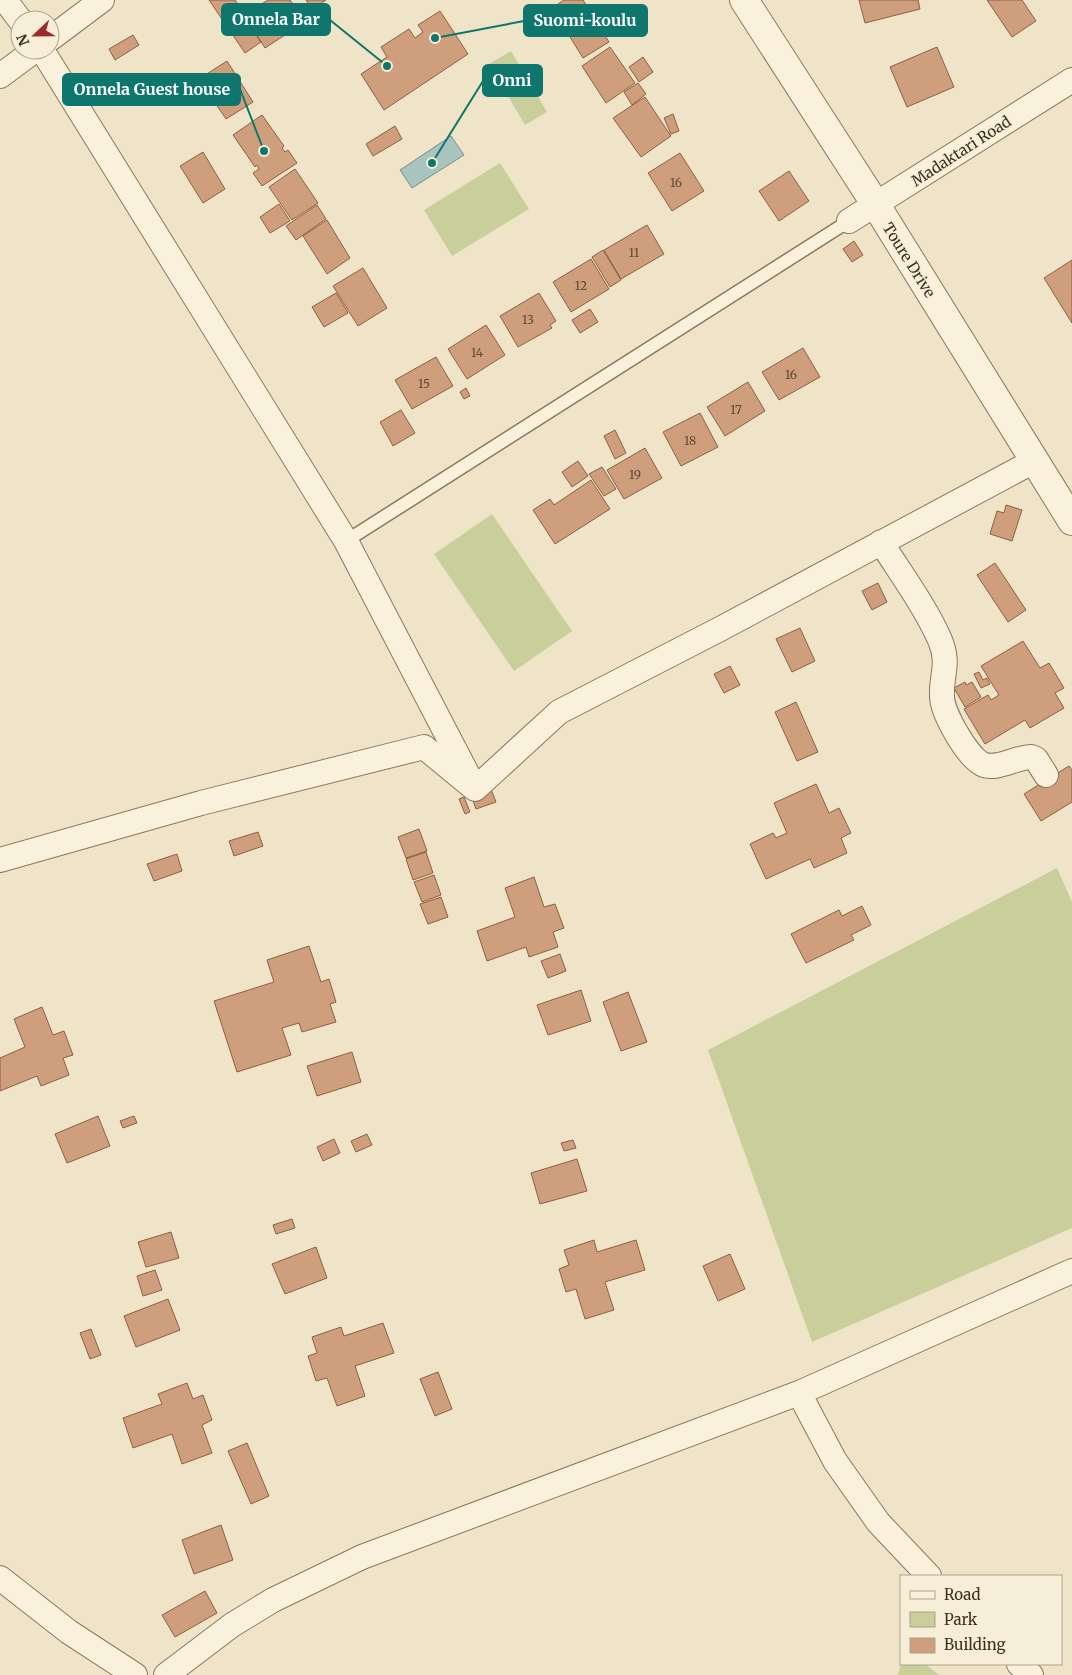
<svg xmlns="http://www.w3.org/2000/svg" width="1072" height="1675" font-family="Merriweather,serif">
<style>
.green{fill:#c9cf9b}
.water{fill:#a9c4bc;stroke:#6f938a}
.building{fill:#cf9f7d;stroke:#8d5f41}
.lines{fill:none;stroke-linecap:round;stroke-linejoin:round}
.service-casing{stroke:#8d765c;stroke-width:15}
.minor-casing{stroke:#8d765c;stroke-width:26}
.tertiary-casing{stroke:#8d765c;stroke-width:30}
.service{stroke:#faf1dc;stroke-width:12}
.minor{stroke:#faf1dc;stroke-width:24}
.tertiary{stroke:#faf1dc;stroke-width:28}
.labels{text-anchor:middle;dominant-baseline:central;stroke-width:4;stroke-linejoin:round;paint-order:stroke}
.number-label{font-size:12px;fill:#624a37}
.street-label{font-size:15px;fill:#3d2e20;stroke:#f7eed8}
.leader{fill:none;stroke:#0f766e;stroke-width:2}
.callout-dot{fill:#0f766e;stroke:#f7eed8;stroke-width:2}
.callout{fill:#0f766e;stroke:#0f766e;stroke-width:2}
.callout-label{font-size:16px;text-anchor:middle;font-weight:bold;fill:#fff}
</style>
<rect width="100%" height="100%" fill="#f0e4c8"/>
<path class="green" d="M511,51L547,112L525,125L489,64Z
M500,163L529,209L452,256L424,210Z
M492,514L572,631L514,671L434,554Z
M1057,868L1072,902V1228L812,1342L708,1050Z
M901,1663L925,1664L939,1675H898Z"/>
<path class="water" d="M451,136L464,155L412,188L400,170Z"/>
<path class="building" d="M209,0H235L240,7L237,9L261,42L245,53Z
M268,0H290L305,22L265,48L244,15Z
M306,0H326L312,9Z
M564,0H583L609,42L583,58L552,8Z
M859,0H918L920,9L865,23Z
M987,0H1022L1036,21L1012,37Z
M440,11L468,54L384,110L361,74L387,57L381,47L409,29L415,38L423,32L418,25Z
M133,35L139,45L115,60L109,49Z
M610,47L635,83L606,103L582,66Z
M937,47L954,87L907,107L890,67Z
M643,57L653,72L639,82L629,67Z
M227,61L253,102L226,119L199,79Z
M638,83L646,94L632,105L624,92Z
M645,97L671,136L641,157L613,118Z
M673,114L679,131L671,134L664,118Z
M262,115L284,146L282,148L285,152L288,150L297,163L262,186L253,173L259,169L257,165L255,167L233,135Z
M395,126L402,139L373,156L366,144Z
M203,152L225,189L203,203L180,166Z
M680,153L704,191L672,211L648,173Z
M295,169L318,203L292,220L269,187Z
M789,171L809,201L779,221L759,191Z
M279,204L290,221L270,233L260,217Z
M317,205L326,219L296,240L286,226Z
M327,220L350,258L327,274L303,236Z
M647,225L664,254L621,279L604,250Z
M854,241L863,255L852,262L843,249Z
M603,250L621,280L610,287L592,257Z
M591,259L609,289L571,312L553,282Z
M1072,260V323L1044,278Z
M363,268L387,308L358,326L333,286Z
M336,293L348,313L324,327L312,307Z
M539,293L556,321L550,325L552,328L518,347L500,316Z
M590,309L598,322L580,333L572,320Z
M486,325L505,355L467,379L448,349Z
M803,348L820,377L779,400L762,372Z
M436,357L453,386L412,409L395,380Z
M748,382L765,411L725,436L707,407Z
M466,388L470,396L464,399L460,392Z
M401,410L415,433L393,446L380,422Z
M700,413L718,447L681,466L663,432Z
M615,430L626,453L615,459L604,436Z
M645,448L662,478L624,499L607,470Z
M578,461L588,476L572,487L562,472Z
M602,467L616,489L604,496L589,474Z
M591,480L610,509L555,544L533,510L550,499L554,505Z
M1006,505L1022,510L1012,541L990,534L997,511L1004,513Z
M995,563L1026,610L1008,622L977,575Z
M878,583L887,602L872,610L862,591Z
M800,628L815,661L792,672L776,639Z
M1023,641L1040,668L1049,663L1064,688L1055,693L1064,708L1030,728L1025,720L985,744L964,709L988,695L991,700L999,695L981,666Z
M730,666L740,685L724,693L714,674Z
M979,672L983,680L987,678L990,684L981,688L974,674Z
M965,682L966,685L972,682L981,697L965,707L954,688Z
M796,702L818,752L797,761L775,712Z
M1069,766L1072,770V802L1041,821L1024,794Z
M485,774L496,802L476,809L466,781Z
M816,784L829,813L839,808L851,833L841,838L847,853L814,868L810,859L766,879L750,844L773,833L776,838L787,833L774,803Z
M464,797L470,812L465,814L459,799Z
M419,829L427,851L406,858L398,837Z
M258,832L263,846L234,856L229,841Z
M426,852L433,873L413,880L406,859Z
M177,854L182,871L154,881L147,864Z
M434,875L441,895L422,902L414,882Z
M534,877L544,907L555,904L564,928L553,932L558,947L529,957L526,947L487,961L477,931L515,917L505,888Z
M441,897L448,917L428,924L420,904Z
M862,906L871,925L851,935L854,940L806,963L791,934L839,910L842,916Z
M309,946L321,982L329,979L336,1002L330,1004L336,1022L302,1032L299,1023L282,1028L291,1055L237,1072L214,1001L274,982L267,960Z
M560,954L566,971L548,978L541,961Z
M581,990L591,1021L548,1035L537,1005Z
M628,992L647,1042L621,1051L603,1002Z
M42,1007L53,1035L64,1031L73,1055L63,1058L69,1075L41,1086L37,1076L0,1091V1058L25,1047L14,1019Z
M352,1052L361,1082L317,1096L307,1066Z
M98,1116L110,1146L67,1163L55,1134Z
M134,1116L137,1123L123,1128L120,1121Z
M367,1134L372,1145L356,1152L351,1141Z
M334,1139L340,1153L323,1161L317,1147Z
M573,1140L576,1148L564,1151L561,1143Z
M577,1159L587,1191L540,1204L531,1173Z
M292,1219L295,1228L276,1234L273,1225Z
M171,1232L179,1258L146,1267L138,1242Z
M594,1240L597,1252L636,1240L645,1270L605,1282L614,1310L585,1319L576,1289L566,1292L559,1269L569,1265L564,1250Z
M316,1247L327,1278L285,1294L272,1264Z
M730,1254L745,1289L718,1301L703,1266Z
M155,1270L162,1290L143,1296L137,1276Z
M168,1299L180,1330L136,1347L124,1316Z
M383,1323L394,1353L355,1366L365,1396L337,1406L327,1378L316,1381L308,1356L317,1353L312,1337L341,1327L344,1336Z
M91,1329L101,1355L90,1359L80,1333Z
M438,1372L452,1409L435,1416L420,1379Z
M187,1383L193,1399L203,1395L212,1420L202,1425L212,1453L182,1464L172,1434L133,1448L123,1418L162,1404L158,1394Z
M247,1443L269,1496L251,1504L228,1451Z
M221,1525L233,1560L194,1574L182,1540Z
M205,1591L217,1613L175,1637L162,1615Z"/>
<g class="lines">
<g class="service-casing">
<path id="service" d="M346,541L849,221"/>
</g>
<g class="minor-casing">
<path id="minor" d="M5,0L20,20
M50,39L102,0
M42,50L346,541L470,779
M0,76L35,50
M849,221L1072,80
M881,542C901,574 925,606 940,640C950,664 941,674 942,696C942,713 967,756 982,764C996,771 1016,757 1031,757L1036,759L1046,775
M0,860L201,803L424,747L475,789L559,712L722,628L1034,461
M799,1393L835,1461L878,1522L929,1576
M0,1578L69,1632L135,1675
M1019,1664L1031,1675
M166,1675L232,1625L273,1600L362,1557L799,1393L1072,1271"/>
</g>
<g class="tertiary-casing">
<path id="tertiary" d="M744,0L876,205L1072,521"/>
</g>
<use href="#service" class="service"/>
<use href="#minor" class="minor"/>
<use href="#tertiary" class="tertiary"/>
</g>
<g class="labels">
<g class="number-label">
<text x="676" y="182">16</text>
<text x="634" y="252">11</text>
<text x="581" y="285">12</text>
<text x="528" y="319">13</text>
<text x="477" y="352">14</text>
<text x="791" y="374">16</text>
<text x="424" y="383">15</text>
<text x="736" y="409">17</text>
<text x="690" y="440">18</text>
<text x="635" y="474">19</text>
</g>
<g class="street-label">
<text transform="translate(961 151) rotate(-33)">Madaktari Road</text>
<text transform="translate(909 260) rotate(58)">Toure Drive</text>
</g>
</g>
<path class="leader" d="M387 66L330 20M435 38L524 21M432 163L483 81M264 151L240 89"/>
<g class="callout-dot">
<circle cx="387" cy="66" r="5"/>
<circle cx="435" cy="38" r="5"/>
<circle cx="432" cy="163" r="5"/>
<circle cx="264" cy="151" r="5"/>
</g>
<g class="callout">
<rect x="222" y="4" width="108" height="31" rx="5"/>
<rect x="524" y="5" width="123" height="31" rx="5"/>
<rect x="483" y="65" width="59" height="31" rx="5"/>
<rect x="63" y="74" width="177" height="31" rx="5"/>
</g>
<g class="callout-label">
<text x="276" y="25">Onnela Bar</text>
<text x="585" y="26">Suomi-koulu</text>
<text x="512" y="86">Onni</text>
<text x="152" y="95">Onnela Guest house</text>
</g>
<rect x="900" y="1575" width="162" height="90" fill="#f7eed8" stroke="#ada18e"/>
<rect x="910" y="1591" width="25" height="8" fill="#faf1dc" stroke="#ada18e"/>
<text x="944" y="1600" font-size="15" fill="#3d2e20">Road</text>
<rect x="910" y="1612" width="25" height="15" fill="#c9cf9b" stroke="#ada18e"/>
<text x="944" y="1625" font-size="15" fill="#3d2e20">Park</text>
<rect x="910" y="1638" width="25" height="15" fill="#cf9f7d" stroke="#ada18e"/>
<text x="944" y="1650" font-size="15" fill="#3d2e20">Building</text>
<g transform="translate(35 35) rotate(248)"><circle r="24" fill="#f7eed8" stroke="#ada18e"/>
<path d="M0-4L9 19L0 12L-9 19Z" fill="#9e2a2b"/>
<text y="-8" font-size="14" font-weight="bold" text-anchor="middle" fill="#3d2e20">N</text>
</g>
</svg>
